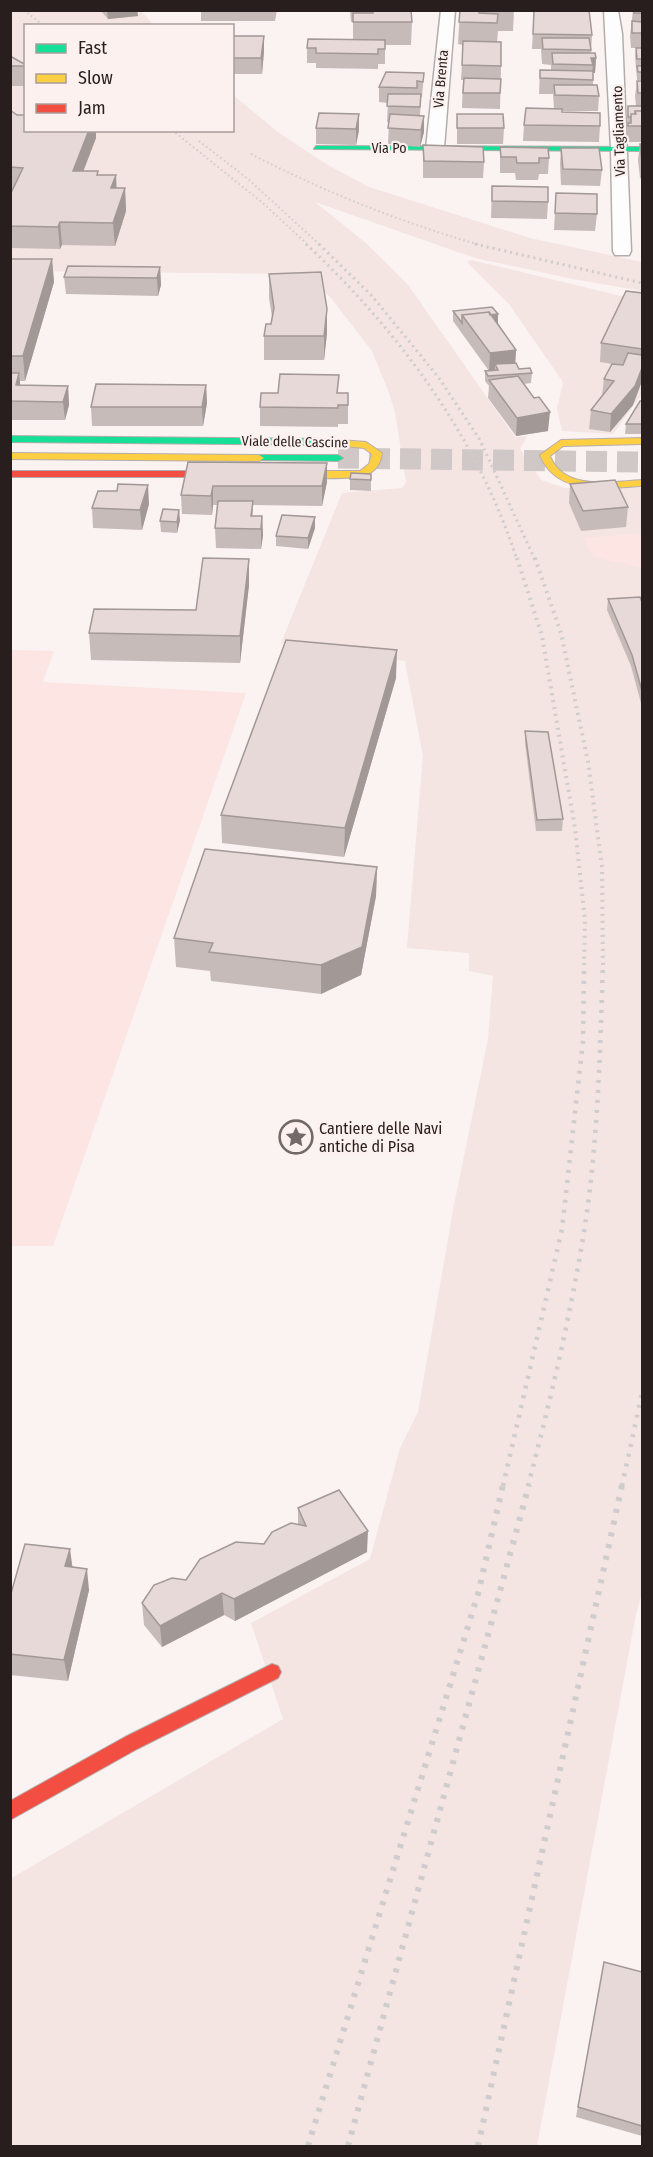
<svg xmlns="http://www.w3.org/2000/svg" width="653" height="2157" font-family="'Fira Sans Condensed',sans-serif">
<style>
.built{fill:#f4e4e2}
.green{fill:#fce5e2}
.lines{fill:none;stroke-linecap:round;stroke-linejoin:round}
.primary-tunnel{stroke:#d0c8c7;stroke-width:21;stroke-dasharray:21 10;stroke-linecap:butt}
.street-casing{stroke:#b5adac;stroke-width:3}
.fast-casing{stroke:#b5adac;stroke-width:2}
.slow-casing{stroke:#b5adac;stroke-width:2}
.jam-casing{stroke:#b5adac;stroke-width:2}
.street{fill:#fefdfd;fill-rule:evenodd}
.fast{fill:#16e098;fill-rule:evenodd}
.slow{fill:#ffcf43;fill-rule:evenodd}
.jam{fill:#f24e42;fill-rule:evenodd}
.rail-far4{stroke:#cecccc;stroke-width:2;stroke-dasharray:1.5 3;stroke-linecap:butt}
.rail-far3{stroke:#cecccc;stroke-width:3;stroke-dasharray:2 4;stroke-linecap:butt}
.rail-far2{stroke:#cecccc;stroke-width:4;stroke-dasharray:2 5;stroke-linecap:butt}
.rail-far1{stroke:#cecccc;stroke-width:4.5;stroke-dasharray:3 7;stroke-linecap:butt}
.rail{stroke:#cecccc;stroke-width:6;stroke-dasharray:4 8;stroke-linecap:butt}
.wall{fill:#c7bbb9}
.shaded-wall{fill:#a29896}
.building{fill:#e7d9d7;stroke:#a29896;stroke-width:1.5}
.labels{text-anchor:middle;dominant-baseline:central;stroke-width:4.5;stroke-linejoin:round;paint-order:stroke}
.far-street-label{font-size:14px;fill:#281e1d;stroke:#fdf1ef}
.poi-label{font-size:16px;fill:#281e1d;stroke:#fdf1ef;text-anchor:start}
</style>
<rect width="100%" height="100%" fill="#faf3f2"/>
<path class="built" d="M11,11H141L154,25L26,26V130H232L233,95L279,133L326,164L369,187L530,238L642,262V291L568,278L475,258L315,202L367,244L408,285L515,437L527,436L520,449L541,480L565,488H642V1593L636,1614L537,2146H11L10,1879L283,1719L251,1623L370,1559L400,1448L418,1412L453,1210L488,1039L493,976L469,971V953L407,948L423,756L405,661L281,643L342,493L402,488L406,482L395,412L388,390L372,351L331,298L304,274L11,271Z
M471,260L642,301V394L613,434L562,431L557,409L563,382L509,304L467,262Z"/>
<path class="green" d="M642,533V568L593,557L583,538Z
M11,650L54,651L43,682L246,693L53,1246H11Z"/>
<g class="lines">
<path class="primary-tunnel" d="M338,458L642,462"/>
<g class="street-casing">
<path id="street" d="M441,10H455L444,148L441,152H429L426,148Z
M604,10H618L622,34L631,251L629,255H615L613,251L611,149Z"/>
</g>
<g class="fast-casing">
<path id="fast" d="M316,146L642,147V151L314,149Z
M10,436L326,439L331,442L326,445L10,442Z
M259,455H338L343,458L338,461L256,460L254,458Z"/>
</g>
<g class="slow-casing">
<path id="slow" d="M642,438V444L563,446L550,456C564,491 611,482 642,480V486C606,488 556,496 540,455L561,440Z
M326,439L366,442L382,453C381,463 376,471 366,475C355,480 292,478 279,476L277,474L282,471H360L369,464L372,454L364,448L323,444L321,442Z
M10,453L259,455L264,458L259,461L10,459Z"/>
</g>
<g class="jam-casing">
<path id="jam" d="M10,471H231L236,474L231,477H10Z
M272,1664L278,1666L281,1672L278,1678L137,1749L10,1820V1801L125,1737Z"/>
</g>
<use href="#street" class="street"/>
<use href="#fast" class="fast"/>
<use href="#slow" class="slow"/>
<use href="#jam" class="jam"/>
<path class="rail-far4" d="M24,10L44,26
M172,130L264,204L308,245
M199,141L248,179L320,245
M251,154C325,192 400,222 480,245"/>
<path class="rail-far3" d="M306,244C398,330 478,438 517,560
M319,244L372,296L439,378L480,440L535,560
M475,244L642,283"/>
<path class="rail-far2" d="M517,558L542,636L575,828L585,920L584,965
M535,558L561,633L588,762L602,867L603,965"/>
<path class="rail-far1" d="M503,1486L562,1229L583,1041L584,963
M528,1486C550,1402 570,1318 584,1232C598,1143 600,1053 603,963
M622,1486L642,1393"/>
<path class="rail" d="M308,2146L478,1594L503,1485
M348,2146L529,1485
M478,2146L622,1485"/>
</g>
<path class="wall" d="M100,10H137L138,16L108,19Z
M201,10H277L275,21H201Z
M350,10H411L412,22L411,45H385V64H378V69L316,68V63H307V48L353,40V22H351Z
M460,10H514L513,31H498L497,42L501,66L500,109L462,108L463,80H461L463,45L458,44Z
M534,10L592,35L591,53L596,58L595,73H593V85L599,96L598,111H562V112L600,126L599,142L523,141L524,125L554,109L553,94H539L540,70H551V65L542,64L541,49H532Z
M633,10H642V48H631L630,36Z
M232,36L264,51L262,74H232Z
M636,48H642V142H627L626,139L628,106H636L635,96L637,81H641V80H637L635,56Z
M10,56L26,65V86H10Z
M424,73L422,97H421L420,116H424V132L420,147L388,144L389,122H387L388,103L379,102V87Z
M10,110L26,130H96V138L83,171H98V175L117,188H125L126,211L115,246L62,245L60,249L10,248V195L13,189H10Z
M359,114V130L356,145L316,144V128Z
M457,114L504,128L503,144H457Z
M640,144H642V179L640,178L638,160Z
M423,145L484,162L483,178H423Z
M500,147L549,158L548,174H539L538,180H516L515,173H500Z
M561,148L602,170L600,186L561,185L560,164Z
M492,186L548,202L547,219L491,218Z
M556,193L597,214L595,231L554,230Z
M642,216V248L641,231Z
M10,259H52L54,282L25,381H20V385L68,386L69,405L65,420H10Z
M160,267L161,285L158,296L66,294L64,277Z
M269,274L327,309V333L324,360H264V336L271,324L272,317L269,298Z
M642,293V381L633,405L610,432L589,429L591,410L602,395L604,379L619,365L600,362L601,343Z
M453,311L498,323L516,350L515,363L519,369L532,373L531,383L523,384L548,431L516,436L488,398L489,386L485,381V371H489L453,321Z
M206,385L207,403L203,426H92L91,407Z
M339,393H348V424H338V427L260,426V407Z
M642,401V434H625L626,424Z
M188,462L327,482L322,506L253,505V516H262L263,535L261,549L216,548L215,528L217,505H213L212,515L182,514L181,495Z
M371,474V491L350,490V479Z
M570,484L628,507L626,527L581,531L569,503Z
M117,491L149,504L142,530L93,528L92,508Z
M315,517V528L308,549L276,546V536Z
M180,520L177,533L161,532L160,521Z
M249,585L240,663L91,660L89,633L196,610Z
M608,599L642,602V707L631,666L607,610Z
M396,678L344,857L222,843L221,815Z
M525,731L563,819L562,831H536L525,743Z
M377,867L376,896L361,975L321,994L211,981L210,971L176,967L174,938Z
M298,1508L367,1552L235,1621L224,1615L162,1647L144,1625L142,1603L186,1580L264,1544L298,1525Z
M72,1567L89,1590L68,1681L10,1675V1597Z
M604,1962L642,1972V2136L576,2117Z"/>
<path class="shaded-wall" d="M107,10H137L138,16L108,19Z
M264,36V51L262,74L261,58Z
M591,58H596L595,73H592L593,65Z
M359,114V130L356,145V129Z
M424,116V132L420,147L421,130Z
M89,130H96V138L75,193L73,171Z
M116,175L117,197L111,188Z
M125,188L126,211L115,246L113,223Z
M60,222L62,245L60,249L58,227Z
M52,259L54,282L25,381L23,356Z
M160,267L161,285L158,296L157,278Z
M327,309V333L324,360V336Z
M498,314V323L488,324L484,315Z
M516,350L515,368L495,364V370L489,371L490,353Z
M642,368V381L633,405L610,432L611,414Z
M19,373L21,392L16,385Z
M206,385L207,403L203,426L202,407Z
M68,386L69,405L65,420L63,402Z
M550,412L548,431L516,436L517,418Z
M327,463V482L322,506V486Z
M148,485L149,504L142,530L140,510Z
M213,486V505L212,515L211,496Z
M179,510L180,520L177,533V522Z
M262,516L263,535L261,549V529Z
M315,517V528L308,549V538Z
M249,559V585L240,663V636Z
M397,650L396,678L344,857L345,828Z
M377,867L376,896L361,975L321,994V965Z
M368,1531L367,1552L235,1621L234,1599Z
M70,1549L73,1571L65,1566Z
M87,1569L89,1590L68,1681L64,1660Z
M222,1593L224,1615L162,1647L160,1626Z"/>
<path class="building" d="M373,10H411L412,22H353V13H373Z
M460,10H479V13L498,14L497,23L459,22Z
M534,10H589L592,35L533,34Z
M634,10H642V13H634Z
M632,21L642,22V33H632Z
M232,36H264L261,58H232Z
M542,38H589L591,50L543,49Z
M308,39L385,40V49H378V54L316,53V48H307Z
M463,41L501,42V66L462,65Z
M636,48H642V59H637Z
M552,53H595L596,58H591L593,65L553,64Z
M10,56L26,65V66H10Z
M637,66H642V75V72H638Z
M540,70L593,71V80L540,78Z
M386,72L424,73L423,82L417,81V88L379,87Z
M464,78L501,79L500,93H463Z
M637,81H642V93H638Z
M554,85H597L599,96L555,95Z
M388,94H421L420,107L387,106Z
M628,106H642V111H635V114H631V117H628Z
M526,108L562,109V112L600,113V126L524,125Z
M10,110L17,115H26V130H89L73,171H98L97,175H116L111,188H125L113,223L60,222L58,227L10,226V195L23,168L10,167Z
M635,111H642V126H628V123H631V114H636Z
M319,113L359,114L356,129L316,128Z
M390,114L424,116L421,130L388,128Z
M457,114H503L504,128H457Z
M640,144H642V162Z
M423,145L483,147L484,162L424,161Z
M500,147L548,148L549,158H539V163H517L516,157H501Z
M561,148H599L602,170L563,169Z
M492,186L548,187V202L492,201Z
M556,193L597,194V214L555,213Z
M10,259H52L23,356H10Z
M68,266L160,267L157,278L64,277Z
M321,272L327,309L324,336H264L266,324H271L274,308L269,274Z
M626,291L642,293V349L601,343Z
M492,307L498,314L490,315L489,312L462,315V323L453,311Z
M489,312L516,350L490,353L462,315Z
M628,353L642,355V368L635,386L611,414L591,410L614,381L604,379L612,364L623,365Z
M516,363L519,369L530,368L532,373L488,376L485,371L498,370L495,364Z
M10,373H19L16,385L68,386L63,402L10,401Z
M280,374L339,375L337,393H348V405H338V408L260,407L261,393H278Z
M518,376L534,398L539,397L550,412L517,418L489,380Z
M96,384L206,385L202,407H91Z
M640,401H642V424H626Z
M188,462L327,463L322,486H213L211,496L181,495Z
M351,473L371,474V480L350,479Z
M615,480L628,507L583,511L570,484Z
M118,484L148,485L140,510L92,508L98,491H117Z
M218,501H253L251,516H262L261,529L215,528Z
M163,509L179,510L177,522L160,521Z
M282,515L315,517L308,538L276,536Z
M203,558L249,559L240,636L89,633L94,609L196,610Z
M640,597L642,602V691L632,655L608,599Z
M286,640L397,650L345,828L221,815Z
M525,731L548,732L563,819L537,820Z
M205,849L377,867L362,947L321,965L209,952L213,943L174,938Z
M339,1490L368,1531L234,1599L222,1593L160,1626L142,1603L154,1585L172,1578L186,1580L200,1559L236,1542L264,1544L272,1532L291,1523L306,1526L298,1508Z
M25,1544L70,1549L65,1566L87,1569L64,1660L10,1654V1597Z
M604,1962L642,1972V2126L578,2107Z"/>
<defs>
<g id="sight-ring" transform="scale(1.725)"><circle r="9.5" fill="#fdf1ef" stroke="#726968" stroke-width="1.5"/><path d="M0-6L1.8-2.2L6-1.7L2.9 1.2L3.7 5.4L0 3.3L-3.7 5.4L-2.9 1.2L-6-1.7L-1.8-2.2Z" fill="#726968"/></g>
</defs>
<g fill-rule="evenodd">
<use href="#sight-ring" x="296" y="1137"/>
</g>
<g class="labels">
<g class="far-street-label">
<text transform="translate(441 79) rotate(-85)">Via Brenta</text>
<text transform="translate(619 131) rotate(-92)">Via Tagliamento</text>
<text x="389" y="148">Via Po</text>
<text transform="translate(295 442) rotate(1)">Viale delle Cascine</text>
</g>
<g class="poi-label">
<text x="319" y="1128">Cantiere delle Navi<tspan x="319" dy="18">antiche di Pisa</tspan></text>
</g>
</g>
<rect width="653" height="2157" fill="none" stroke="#281e1d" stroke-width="24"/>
<rect x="24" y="24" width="210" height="108" fill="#fdf1ef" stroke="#a89d9b" stroke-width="1.5"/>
<rect x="36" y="44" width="30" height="9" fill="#16e098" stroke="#a89d9b" stroke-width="1.5"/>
<text x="78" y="54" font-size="18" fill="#281e1d">Fast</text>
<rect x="36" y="74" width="30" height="9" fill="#ffcf43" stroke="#a89d9b" stroke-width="1.5"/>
<text x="78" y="84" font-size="18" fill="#281e1d">Slow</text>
<rect x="36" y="104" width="30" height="9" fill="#f24e42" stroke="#a89d9b" stroke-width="1.5"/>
<text x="78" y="114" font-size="18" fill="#281e1d">Jam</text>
</svg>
